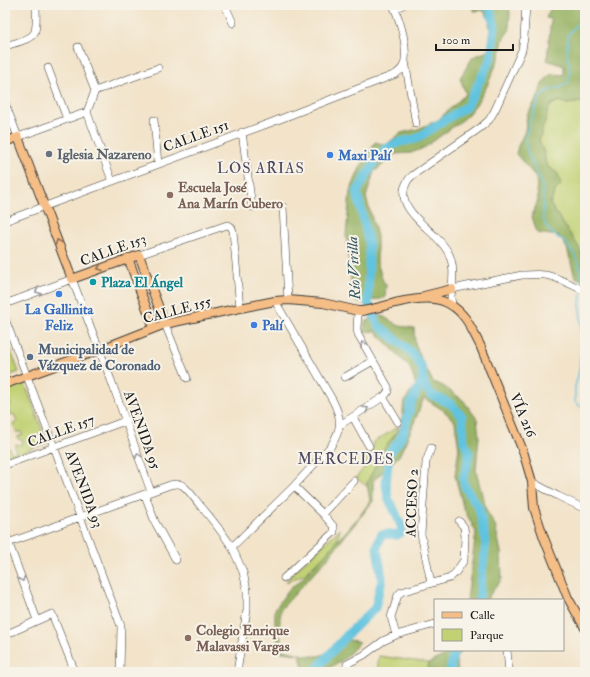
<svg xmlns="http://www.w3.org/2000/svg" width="590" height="677" font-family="'IM FELL Double Pica',serif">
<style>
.green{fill:#c1d173;stroke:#6e7648}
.forest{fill:#98b365;stroke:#5a6840}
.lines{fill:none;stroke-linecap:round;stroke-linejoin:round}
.stream{stroke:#61c3df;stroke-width:1.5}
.river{stroke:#61c3df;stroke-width:9}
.minor-casing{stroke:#3c3a36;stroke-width:8}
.major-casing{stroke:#3c3a36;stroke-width:10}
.minor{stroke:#fff;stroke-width:7}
.major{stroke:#f6be87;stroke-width:8}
.oneway{stroke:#896d52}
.oneway2{stroke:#999}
.worship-dot{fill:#6b7280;stroke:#f7f3e8;stroke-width:1.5}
.shop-dot{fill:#3f7fe0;stroke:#f7f3e8;stroke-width:1.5}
.education-dot{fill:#8d6e63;stroke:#f7f3e8;stroke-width:1.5}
.culture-dot{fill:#0f9aa8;stroke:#f7f3e8;stroke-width:1.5}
.service-dot{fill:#5c6f8a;stroke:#f7f3e8;stroke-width:1.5}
.labels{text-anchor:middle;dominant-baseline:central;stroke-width:4;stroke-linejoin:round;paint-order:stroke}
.street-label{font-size:14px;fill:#1c1c1c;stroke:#f7f3e8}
.worship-label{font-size:14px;font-weight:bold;fill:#5b616d;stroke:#f7f3e8;text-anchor:start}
.shop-label{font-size:14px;font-weight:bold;fill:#366cbe;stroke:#f7f3e8;text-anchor:start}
.education-label{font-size:14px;font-weight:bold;fill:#785e54;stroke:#f7f3e8;text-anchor:start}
.culture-label{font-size:14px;font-weight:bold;fill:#0d838f;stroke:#f7f3e8;text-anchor:start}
.service-label{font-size:14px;font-weight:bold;fill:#4e5e75;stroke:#f7f3e8;text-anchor:start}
.neighbourhood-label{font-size:15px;letter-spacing:1px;fill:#4d4861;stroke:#f7f3e8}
.water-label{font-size:15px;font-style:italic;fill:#345660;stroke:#f7f3e8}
</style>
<rect width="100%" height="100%" fill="#f7f3e8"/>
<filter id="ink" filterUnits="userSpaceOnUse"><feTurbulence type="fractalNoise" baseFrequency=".025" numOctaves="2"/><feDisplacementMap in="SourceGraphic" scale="8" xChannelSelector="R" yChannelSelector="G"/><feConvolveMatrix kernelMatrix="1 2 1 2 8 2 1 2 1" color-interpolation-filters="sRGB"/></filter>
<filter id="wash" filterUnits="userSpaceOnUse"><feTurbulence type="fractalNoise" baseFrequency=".012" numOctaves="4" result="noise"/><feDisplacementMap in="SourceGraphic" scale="16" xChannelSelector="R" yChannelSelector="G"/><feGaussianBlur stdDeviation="0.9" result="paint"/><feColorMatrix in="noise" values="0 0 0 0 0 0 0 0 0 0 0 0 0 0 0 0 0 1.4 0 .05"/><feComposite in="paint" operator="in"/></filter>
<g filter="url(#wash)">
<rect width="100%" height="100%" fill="#f2e3c9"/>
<path class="green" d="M585,100V261L578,246L550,204L555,191L558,174L546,165L544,153L539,141L543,127L545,123L548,110L552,104L560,101L567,104L574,103L582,102Z
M5,335L19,372L5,377Z
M24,381L47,443L5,459V449L7,447L10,448L11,453L16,452L15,447L16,444L21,445L23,441L18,439L17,437L22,435L21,431L17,433L13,424L17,422L14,414L10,415L7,406L11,405L9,400L5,401V389Z
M399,426L386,451L373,481V491L356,478L367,464L365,459L370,456L366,451L374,447L372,443Z
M340,529L338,537L332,552L312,566L305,574L286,582L295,571Z
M379,656L429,663L427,672H377Z"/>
<path class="forest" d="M472,5H508C512,12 508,21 510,29L503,39L500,55L487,86L477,103L465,118L424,148L411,153L395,154L374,172L366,197L377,236V262L383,281L386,284L385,298L360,303L352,299L351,281L346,236L350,192L360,168L375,142L386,145L401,133L418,129L438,120L466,94L460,78L473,57L488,51L490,37L489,19L483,10L474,11Z
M552,5H585V100L582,102L574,103L567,104L560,101L552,104L548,110L545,123L543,127L539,141L544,153L546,165L558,174L561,185L555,191L550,204L578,246L585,261V281L575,277L567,248L559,236L537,233L532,216L538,200L536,177L516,154L518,146L525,131L527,115L538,97L542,84L551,74L564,75V66L547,60L551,19L546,18Z
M381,315L399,326L414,328L415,343L422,361L433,382L443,386L463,400L477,419L479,437L477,457L476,471L486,510L495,525L501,552L502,579L489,596L487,600H467L476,532L463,507L455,475L459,449L455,422L443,410L424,398L411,430L399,456L373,481V501L326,560L281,609L279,632L284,650C294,652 314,660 324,654C328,652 336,642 339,638L360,642L344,659L323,672H304L300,654L281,652L275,632V609L289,589L301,580L360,516L370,501L367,483L383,450L401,427L404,402L416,385L410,368L375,331L364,332L365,322Z
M448,650H463L456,657L458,672H427L429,663L447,654Z"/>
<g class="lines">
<path class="stream" d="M581,286L582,277L579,265L574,254L565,242L554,235L547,228L543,219V200L542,186L537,172L527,152L525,138L530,121L540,97L549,90L559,88L568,83L570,73L567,51L568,35L585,14
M581,293L580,305L582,344L579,372L575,387V402L581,407L585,408"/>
<path class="river" d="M479,600L486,541L479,508L465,487L463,479L467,466L469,453L464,441L463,426L462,416L451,404L432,395L426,389L423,379L422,368L417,360L410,351L378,325L368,303L369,244L357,192L375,161L385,149L400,142L416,139L467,106L491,58L495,27L490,9L486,5
M315,672L319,666L349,633L375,608L382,579L377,547L381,535L388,534L397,535L400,533L402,528L393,507L388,498L386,485L389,453L399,441L404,431L411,403L423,379
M450,672L454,650"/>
</g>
</g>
<g filter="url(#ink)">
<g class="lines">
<g class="minor-casing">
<path id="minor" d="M225,5L233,23
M395,9L403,5
M5,46C13,43 33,40 35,31C37,24 36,12 36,5
M78,47L95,91
M405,61L416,124
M48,68L67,119
M5,103L18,137L87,112L95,91L158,68
M87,112L112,181
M154,120L158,164
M242,132L252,207
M283,207L288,300
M5,221L270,123L347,93L396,74C398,72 401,70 403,67C410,51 400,20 393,5
M139,255L227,225C230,225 232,227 233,231L240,308
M452,289L522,275C530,275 538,274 545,275C558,277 574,286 585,291
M5,304L72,279L111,380L151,492
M452,306C452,303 451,300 451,297C451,294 452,291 452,288C453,276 454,265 449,254C446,248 441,242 436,237C423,224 394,204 407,182C408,179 411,177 413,175L480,128L489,120L495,110L522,50L524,38L526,5
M5,319L54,447L121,626L120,672
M165,324L187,378
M345,377L373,361
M383,397L398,422
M353,417L369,446
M340,425L383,397C387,394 389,392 388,387L358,334L357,329L358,311
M5,465L125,421
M532,482L558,496L585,509
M145,495L155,522L176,560
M323,514L354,481
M5,533L37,620
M5,544L170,485C174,484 178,483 182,485C189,490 194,498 199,504C211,518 222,532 232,547
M284,578L334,532V527L323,514L294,486
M431,583L421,534L426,462L431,448
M5,635L52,614L75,672
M396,635L435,624
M507,650L509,672
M237,672L247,610V590L243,572L232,547L294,486L331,446C342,428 342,419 333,401L275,301
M346,672L347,664L364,655L383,641L396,635L391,617L398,595L401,592L450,578L456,572L464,560L465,537L464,527L459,521"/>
</g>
<g class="major-casing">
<path id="major" d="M5,142L18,137L72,279L139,255L165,324
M128,258L154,328
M424,296L452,289
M5,384L99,350L165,324L240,308L275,301L288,300L323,303L358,311H362C373,309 384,306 395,303C422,297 446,293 465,318C471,326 475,336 480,345L523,451L532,482L534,508L544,538L568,598L585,628"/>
</g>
<use href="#minor" class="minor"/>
<use href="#major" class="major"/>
</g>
<defs><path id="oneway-chevron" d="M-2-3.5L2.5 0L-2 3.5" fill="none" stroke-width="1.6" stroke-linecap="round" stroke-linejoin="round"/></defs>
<g class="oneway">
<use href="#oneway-chevron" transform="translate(58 242) rotate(-110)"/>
<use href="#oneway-chevron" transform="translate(100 268) rotate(160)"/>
</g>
<g class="oneway2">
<use href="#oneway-chevron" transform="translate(38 291) rotate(159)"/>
<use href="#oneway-chevron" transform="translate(363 344) rotate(-119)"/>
<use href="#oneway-chevron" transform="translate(366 409) rotate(-32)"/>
<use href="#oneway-chevron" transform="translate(138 456) rotate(-110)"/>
<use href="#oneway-chevron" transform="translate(22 579) rotate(70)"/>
</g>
</g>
<circle class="worship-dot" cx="49" cy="154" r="4"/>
<g class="shop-dot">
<circle cx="330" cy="155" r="4"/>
<circle cx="59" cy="294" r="4"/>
<circle cx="254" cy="325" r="4"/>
</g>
<g class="education-dot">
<circle cx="170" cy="195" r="4"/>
<circle cx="188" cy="638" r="4"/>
</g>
<circle class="culture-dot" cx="93" cy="282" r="4"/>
<circle class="service-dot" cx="30" cy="357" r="4"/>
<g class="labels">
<g class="street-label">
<text transform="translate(196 136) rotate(-20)">CALLE 151</text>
<text transform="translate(113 250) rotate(-20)">CALLE 153</text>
<text transform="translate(177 310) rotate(-15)">CALLE 155</text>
<text transform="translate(523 415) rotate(67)">VÍA 216</text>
<text transform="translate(142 430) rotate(70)">AVENIDA 95</text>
<text transform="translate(61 431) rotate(-20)">CALLE 157</text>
<text transform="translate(84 489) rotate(69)">AVENIDA 93</text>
<text transform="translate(412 503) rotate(-88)">ACCESO 2</text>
</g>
<g class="worship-label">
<text x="57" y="154">Iglesia Nazareno</text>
</g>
<g class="shop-label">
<text x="338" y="155">Maxi Palí</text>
<text x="59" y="309" text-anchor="middle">La Gallinita<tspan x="59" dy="16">Feliz</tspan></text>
<text x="262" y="325">Palí</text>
</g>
<g class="education-label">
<text x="178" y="187">Escuela José<tspan x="178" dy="16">Ana Marín Cubero</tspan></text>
<text x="196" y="630">Colegio Enrique<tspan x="196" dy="16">Malavassi Vargas</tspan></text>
</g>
<g class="culture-label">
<text x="101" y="282">Plaza El Ángel</text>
</g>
<g class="service-label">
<text x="38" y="349">Municipalidad de<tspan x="38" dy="16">Vázquez de Coronado</tspan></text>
</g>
<g class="neighbourhood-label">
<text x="261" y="168">LOS ARIAS</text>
<text x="346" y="459">MERCEDES</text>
</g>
<g class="water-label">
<text transform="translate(354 268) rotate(-93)">Río Virilla</text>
</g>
</g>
<rect width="590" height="677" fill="none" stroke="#f7f3e8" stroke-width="20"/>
<rect x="434" y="599" width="130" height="52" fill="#f7f3e8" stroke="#9f9d96"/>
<rect x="442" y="612" width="20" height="6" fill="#f6be87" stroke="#9f9d96"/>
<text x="470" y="619" font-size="12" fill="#1c1c1c">Calle</text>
<rect x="442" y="629" width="20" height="12" fill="#c1d173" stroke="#9f9d96"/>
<text x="470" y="639" font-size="12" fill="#1c1c1c">Parque</text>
<path d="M436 44v6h77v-6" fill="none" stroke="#1c1c1c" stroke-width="2"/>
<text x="442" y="44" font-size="12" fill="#1c1c1c" stroke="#f7f3e8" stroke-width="3" paint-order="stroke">100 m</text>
</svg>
